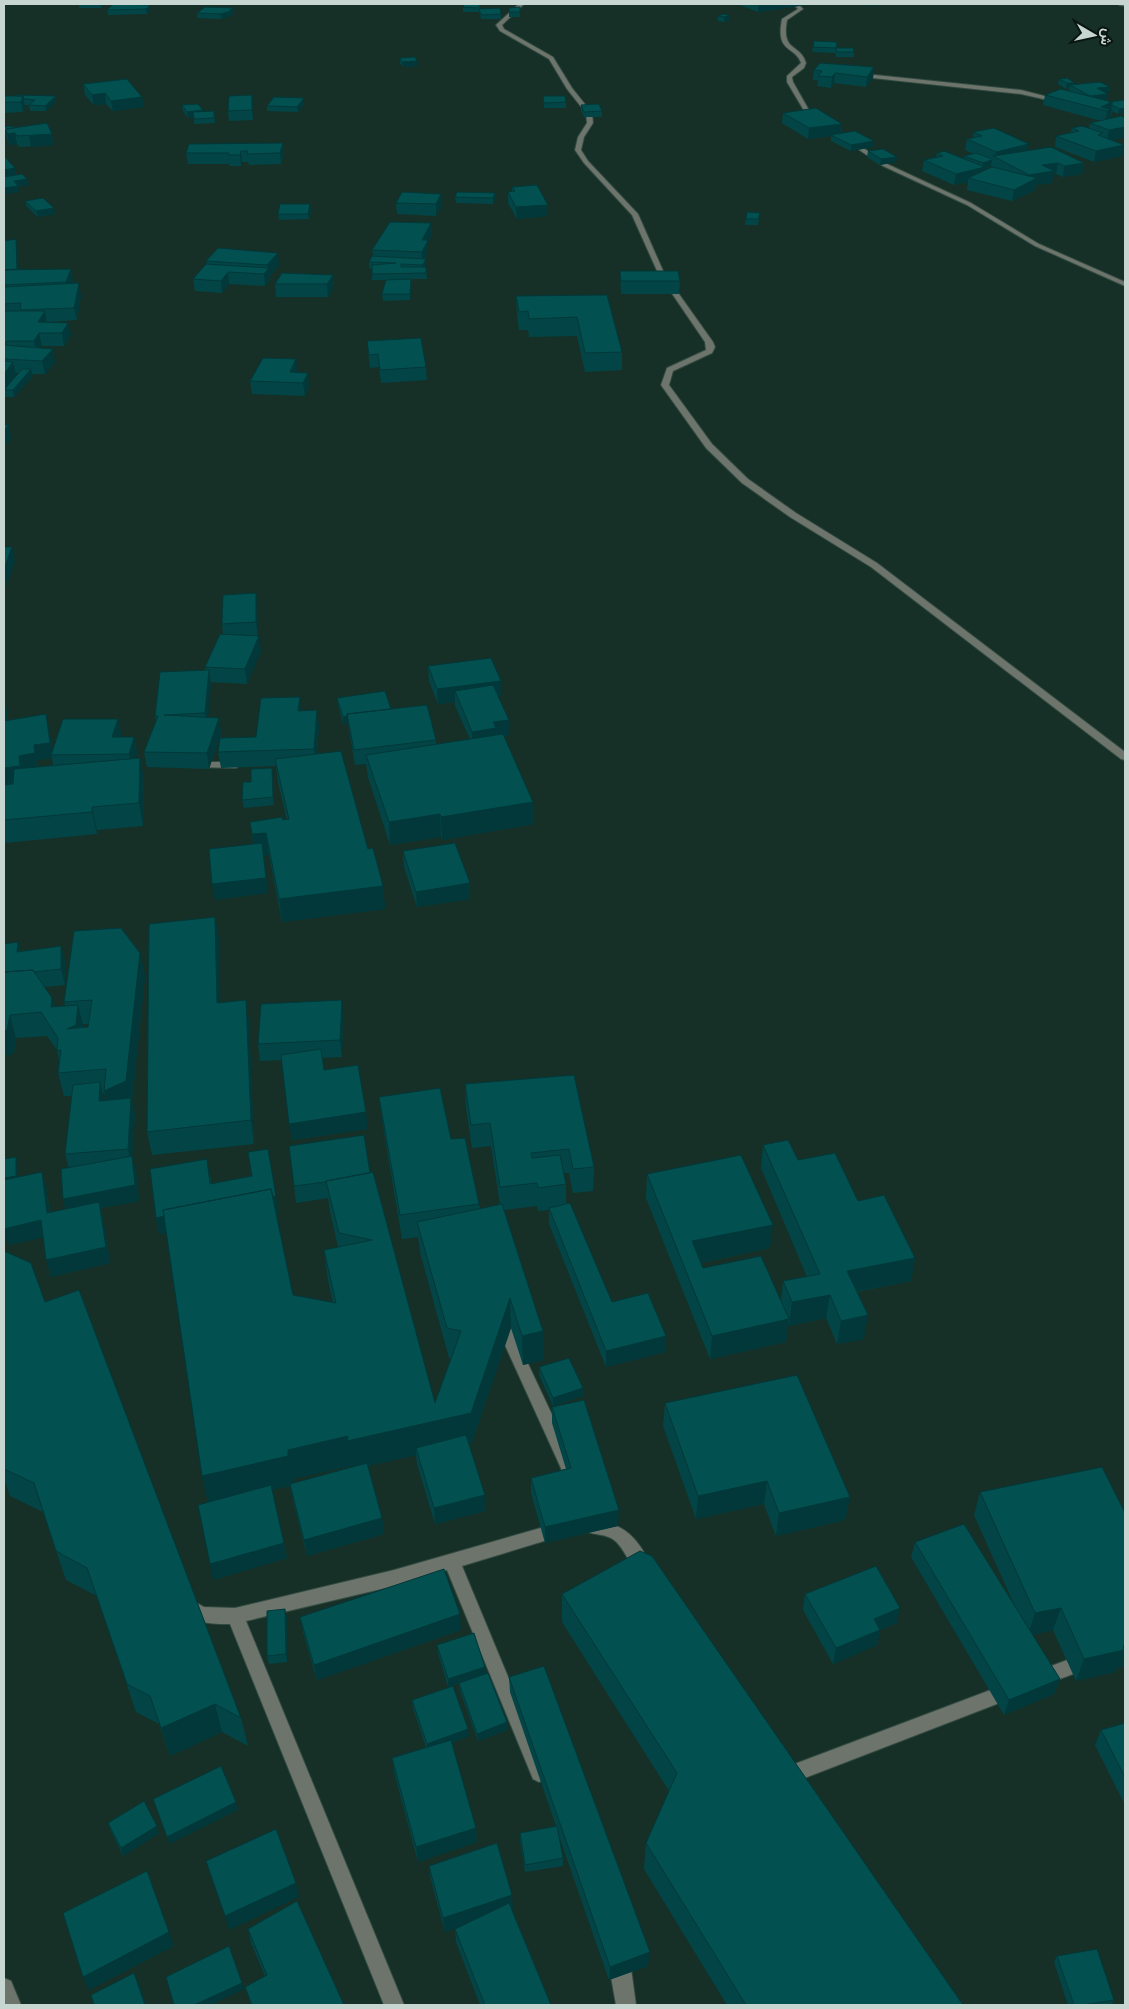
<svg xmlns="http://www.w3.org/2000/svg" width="1129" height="2009" font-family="'Noto Serif',Vazirmatn,serif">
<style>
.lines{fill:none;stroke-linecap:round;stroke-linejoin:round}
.minor-casing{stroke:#324b42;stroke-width:2}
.minor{fill:#6c746c;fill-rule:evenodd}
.wall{fill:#034546;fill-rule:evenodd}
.shaded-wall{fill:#023839}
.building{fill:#035051;stroke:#023839}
</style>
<rect width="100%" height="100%" fill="#163027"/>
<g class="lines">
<g class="minor-casing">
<path id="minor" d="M519,4H524L502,25L504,29L553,57L572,88L592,113L593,123L584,137L581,150L588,161L638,214L664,273L713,342L715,347L712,353L673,371L669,385L712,444L748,479L796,513L877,563L1125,752V760L1121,759L871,567L790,517L742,483L706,448L661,385L667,368L706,350L705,342L658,273L632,215L584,163L575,150L578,137L587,123L586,113L567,89L549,59L500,31L496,25Z
M793,4H798L803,9L787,20C781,53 800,43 806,63L804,68L792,77L793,82L810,112L821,121L818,123L806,114L787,82V76L801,63C795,45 775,54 782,19L798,9Z
M1119,4H1125V6L1119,5Z
M856,73L1021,90L1064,101L1061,103L1021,94L854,76Z
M846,139H850L887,164L971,203L1039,244L1125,282V286L1035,246L967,205L883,166L846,141Z
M193,762H236L241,765L236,768L189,767L188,765Z
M501,1315L506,1317L508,1321L576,1466L574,1471L568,1473L562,1471L560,1466L494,1321L496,1317Z
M593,1520C625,1523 639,1539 652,1568L650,1573L644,1576C630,1570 626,1549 614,1540C606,1534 596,1535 587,1532L585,1527L587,1522Z
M558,1523L564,1525L566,1530L564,1535L462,1566L548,1773L545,1779L539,1782L533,1779L447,1570L394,1586L246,1621L404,2005H384L230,1624C213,1624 187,1624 179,1606L182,1600L188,1598L204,1607L235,1608L394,1570Z
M1086,1653L1092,1655L1095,1661L1092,1667L1041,1686L1035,1684L1032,1678L1035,1672Z
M1009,1683L1015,1685L1018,1691L1015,1697L784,1786L778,1783L775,1777L778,1771L784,1768Z
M618,1950L625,1953L631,1968L636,2005H616L608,1960L611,1953Z
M4,1978L11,1981L21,2005H4Z"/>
</g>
<use href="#minor" class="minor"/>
</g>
<path class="wall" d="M79,4H106L101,8H79Z
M480,4V9L501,14V19H481L479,10V12H463V7Z
M740,4H806V5L758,12L740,5Z
M150,5V10L147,14L108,15L107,10Z
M520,7V17H509V8Z
M233,8L234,13L228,17L221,19L197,18V13Z
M718,16H730V20L724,22L718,21Z
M813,47L836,48L854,52V57H836V53L812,52Z
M400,58L417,61L418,66L403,67L400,63Z
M874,67L873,78L866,87L834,83L831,88L817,86L818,80H813L814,70Z
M1059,79L1074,85L1110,87L1109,92H1106L1107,99L1101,100L1109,102L1125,100L1118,114L1112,111L1110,119L1125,118V137L1112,140L1122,156L1094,162L1055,147L1056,136L1071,132L1072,128H1089L1090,123L1101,121L1043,105L1045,95L1072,92L1069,90V88L1066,89L1058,84Z
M83,84L142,97L144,107L113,111L106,104L94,105L85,95Z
M4,96H56V102L46,111H30L29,105H25V106L23,112L4,113Z
M543,96L566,102V108H544Z
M304,98V104L298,112L267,111V106Z
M182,105L203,110V112L214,111L215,123L194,124V117L188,118L183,111Z
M253,105V120L229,121L228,111Z
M581,105L602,111V117H584L581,110Z
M783,113L842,124V134L874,141V147L851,151L831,141V136L808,139L782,123Z
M4,127L14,128L52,134L53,145L19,147L17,144L9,145Z
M973,132L1027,151L1084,163L1082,174L1063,177L1056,174H1053L1052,183L1036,185L1035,190L1012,201L967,190L968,182L954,185L922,171L924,160L936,157L937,153L964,159V156L974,154L965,150L967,139L973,138ZM991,166V167L985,170V168Z
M283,143L284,154L281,164L249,165L248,162H242L241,166H229V164H188L186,153Z
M868,151L896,162L880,165L867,157Z
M512,187L548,205V216L517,219L508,203V192L512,191Z
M495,193V199L493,204L456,203L455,197Z
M441,194L442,205L436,216L397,214L396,203Z
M25,201L56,214L38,217L27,207Z
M311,210L309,219L279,220L278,214Z
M760,213L758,225H745L746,219Z
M431,223L432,235L428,242V252L425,259H426V267L427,279H411L412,286L410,300L383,301L382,294L386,280H372V269L369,268V262L373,256L372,250Z
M4,241L17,246L18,270L71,269L73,281L72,284L81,296L77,320L47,322L71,335L64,346H42L40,348L55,362L45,374H32L33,376L14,397H5L4,391ZM15,373H19L9,384L16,375Z
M206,261L279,265L270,276V280L265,286L229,284L222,293L195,291L193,279L207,264Z
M620,271L680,281L679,294H621Z
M333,275L334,287L328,297H276L275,284Z
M607,295L622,352V370L585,372L577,336L529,337L528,330H519L517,314L516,296Z
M367,341L426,367L427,380L381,383L379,367L370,368Z
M298,372L309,386L305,396L252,394L250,381Z
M258,608V636L261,651L247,684L210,682L208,717L219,718L221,733L209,769L147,767L144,752L156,721L155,716L205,670V667L223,634L222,624Z
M428,666L501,696H498L509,720V735L504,736L533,802L534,824L442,840L441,837L390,845L368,777L366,764L355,765L348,724H343L338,705L337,698L391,709L436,740V744L470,739L455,706V702L438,704L429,681Z
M4,687L8,721L46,714L49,729L52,750L118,719L121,734L120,737H134L137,753L135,758H140L144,780L143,826L97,830V834L4,843V785L13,784V783L4,784ZM52,758L53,765L38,767L37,760Z
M301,711L319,726L317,754L368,849L383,886L385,909L282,922L269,855L263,856L268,893L215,900L253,844L250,822L287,820L278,782L276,766L221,768L218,752L256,737Z
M273,776L274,805L244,808L242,800L251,782Z
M403,851L470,899L417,907L404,867Z
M215,917L219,940L220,1003L246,1000L249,1023L254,1144L152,1155L147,1132Z
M4,944L20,951L61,946L65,962V985L45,987L55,1007L65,1006L64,1002L140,953L145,976L132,1101L135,1115L132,1156L136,1172L139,1201L101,1208L103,1218L110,1263L51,1277L44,1237L8,1245L18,1166V1177L46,1188L50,1213L66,1209L63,1199L69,1168L65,1154L72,1096H64L58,1073L59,1061L57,1050L47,1036L16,1038L14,1053L4,1057ZM83,1024H88V1027H84ZM102,1093H104L106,1101H103Z
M343,1016L342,1057L322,1058L324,1070L368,1129L292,1140L281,1060L260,1061L258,1044Z
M574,1075L594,1167L593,1191L573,1193L569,1173H564L566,1184V1204L612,1302L666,1336L665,1352L606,1367L549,1224V1210L538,1211L537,1206L504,1210L543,1331L544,1360L523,1365L511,1328L472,1442L468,1443L486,1511L435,1524L417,1464L416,1455L367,1466L382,1518L384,1534L307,1556L293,1500L290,1486L272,1490L284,1543L287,1558L213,1580L208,1502L202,1476L166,1233L159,1234L156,1218L210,1175L211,1183L279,1213H276L293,1295L333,1303L328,1280L324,1250L338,1247L330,1211L328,1198L296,1203L294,1186L369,1173L435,1403L451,1358H449L420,1252L418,1237L402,1239L382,1120L379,1097L451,1139L479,1204L480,1209L500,1205L491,1146L472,1148L466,1108L465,1084ZM350,1466V1468L293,1483V1479Z
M763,1145L798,1160L858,1201L915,1258L911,1281L857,1292L864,1339L837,1344L826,1318L789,1326L788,1323L786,1342L710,1359L646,1198L647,1174L770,1248L701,1263L703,1268L781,1301L783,1281L807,1277L761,1168Z
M4,1251L45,1302L241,1718L248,1746L222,1732L170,1756L159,1724L136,1712L97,1596L66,1580L43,1512L10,1496L4,1479Z
M539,1367L583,1396L553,1406L539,1375Z
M665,1403L850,1497L845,1520L776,1536L764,1504L696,1519L663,1426Z
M552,1407L618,1526L545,1543L531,1493V1478L566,1469L552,1423Z
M980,1492L1125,1513V1666L1117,1668L1115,1672L1076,1681L1053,1630L1032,1635L1060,1679L1054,1694L1004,1715L911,1557L915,1542L1016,1609L974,1515Z
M562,1594L963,2005H727L644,1869L646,1843L669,1791L562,1622Z
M805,1594L897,1623L880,1630L877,1645L833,1664L803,1610Z
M287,1617V1662L269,1664L267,1656Z
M300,1617L461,1630L317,1680L303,1632Z
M437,1645L485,1667L486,1674L507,1722V1730L478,1741L460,1691L459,1683L467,1681L448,1687L438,1653Z
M509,1677L648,1966L609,1980L558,1833L563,1858V1866L525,1872L520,1840V1833L556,1826L510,1692Z
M412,1700L469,1736L451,1743L476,1828L477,1842L418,1862L394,1772L392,1758L426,1747L413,1708Z
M1125,1723V1805L1095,1745L1101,1730Z
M108,1823L159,1833L123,1856L111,1831Z
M429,1866L513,1908L511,1909L551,2005H480L456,1942L455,1929L459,1927L445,1932L431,1880Z
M248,1929L344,2005H251L245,1987L265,1976L251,1943Z
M1057,1956L1114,2000L1111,2005H1068L1054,1962Z"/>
<path class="shaded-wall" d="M100,4H106L101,8Z
M758,4H806V5L758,12Z
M865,4H886V5L865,6Z
M150,5V10L147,14L146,9Z
M233,8L234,13L228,17L221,19L220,14Z
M730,16V20L724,22V17Z
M417,61L418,66L403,67L402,62Z
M874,67L873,78L866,87L867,77Z
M835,73L834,83L831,88L832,77Z
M1067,83H1075L1074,87L1070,85L1069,88L1066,89Z
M1110,87L1109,92L1097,94V88Z
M105,93L106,104L94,105L92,95Z
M1108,94L1107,99L1089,101L1090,96Z
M252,95L253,105V120L252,110Z
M23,96L25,106L23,112L21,102Z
M56,96V102L46,111L45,106Z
M142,97L144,107L113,111L111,101Z
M304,98V104L298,112L297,107Z
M1112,102L1110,120L1105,122L1107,111L1101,107Z
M1125,108V113L1118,114L1119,109Z
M203,110L204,116L188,118L187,112Z
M842,124L841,135L808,139L809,128Z
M1125,127V137L1107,141L1109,130Z
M4,132H6L7,138H4Z
M7,132L15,133L17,144L9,145Z
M52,134L53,145L31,147L29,136Z
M874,141V147L851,151V145Z
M283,143L284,154L281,164L280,153Z
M1029,144L1027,155L995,157L996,152Z
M1124,145L1122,156L1094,162L1096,151Z
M241,151L242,162L241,166L240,155Z
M897,157L896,162L880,165L881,159Z
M992,160L991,166L985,168L984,178H968V182L954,185L956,174L982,168L983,163Z
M1058,163L1056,174H1053L1052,183L1036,185L1035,190L1012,201L1014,190L1028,183L1029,175L1042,165Z
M1084,163L1082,174L1063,177L1064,166Z
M15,168L17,180L4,182V170Z
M27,179L29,185L18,187L19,192L4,194V188L14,181Z
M495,193V199L493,204V198Z
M441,194L442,205L436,216V204Z
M310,204L311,210L309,219L308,214Z
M548,205V216L517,219L516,207Z
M54,208L56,214L38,217L36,211Z
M431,223L432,235L428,242V252L422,264V240Z
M16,239L17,246L19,275L4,270Z
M278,253L279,265L270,276V280L265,286L264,274L268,269L267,265Z
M426,259V265L424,271L423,265Z
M71,269L73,281L68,294L66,282Z
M228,272L229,284L222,293L221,281Z
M333,275L334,287L328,297L327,284Z
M411,279L412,286L410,300V294Z
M79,283L81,296L77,320L74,308Z
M45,311L47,324L38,322Z
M68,323L71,335L64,346L62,333Z
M39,333L42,346L37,354L34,341Z
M53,349L55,362L45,374L42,361Z
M296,359L298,372H290Z
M13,362L16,375L4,391V374Z
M31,369L33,376L14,397L13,390Z
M308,373L309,386L305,396L303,383Z
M9,425L11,439L4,447V431Z
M12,547L15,561L5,590L4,587V569Z
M256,593L258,608V637L256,622Z
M259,636L261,651L247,684L245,669Z
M209,670L211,685L207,728L205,713Z
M501,681V696L459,701L455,691V702L438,704L437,689Z
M4,687L9,733L4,734Z
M300,697L301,712L298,711Z
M317,710L319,726L316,765L314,749Z
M46,714L49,729L53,755H51L52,758L37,760L38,769L24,781L4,784V768L34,745Z
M347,716L348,724H343V717Z
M219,718L221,733L209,769L207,753Z
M118,719L121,734L115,753L112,737Z
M509,720V735L496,737L473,747L472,732L493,722Z
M134,737L137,753L132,770L129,754Z
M140,758L144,780L143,826L139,803Z
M272,768L273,776L274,805L273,797Z
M533,802L534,824L442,840L441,817Z
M92,807L97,830V834L92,812Z
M440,814L441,837L390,845L389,822Z
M266,833L269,855L263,856L268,893L215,900L212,884L255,857L252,834Z
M470,883V899L417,907L416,892Z
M383,886L385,909L282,922L279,899Z
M215,917L219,940L221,1027L217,1003Z
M18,942L22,958L17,952Z
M61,946L65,962V985L61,969Z
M140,953L145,976L132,1101L135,1115L132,1156L136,1172L139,1201L101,1208L103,1218L110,1263L51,1277L46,1260L67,1215L63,1199L132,1165L128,1149L109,1114L104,1091Z
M52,998L58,1021L51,1007Z
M246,1000L249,1023L254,1144L251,1120Z
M342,1000L343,1016L342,1057L340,1040Z
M78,1005L84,1029H67Z
M10,1015L16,1038L14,1053L4,1057V1031Z
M100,1082L104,1099L102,1117L99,1101Z
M366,1112L368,1129L292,1140L289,1124Z
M16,1157L18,1166V1184L4,1186V1178Z
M42,1172L46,1188L52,1230L47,1213Z
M276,1196L279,1213L159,1234L156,1218Z
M41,1220L46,1237L8,1245L4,1232V1229Z
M773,1225L770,1248L690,1265L692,1241Z
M915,1258L911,1281L843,1294L847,1271Z
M830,1295L826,1318L789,1326L792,1302Z
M510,1298L511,1328L472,1442L418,1455L416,1448V1455L351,1470L350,1466L293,1479V1485L209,1505L202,1476L288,1450L348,1436L471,1413Z
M868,1315L864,1339L837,1344L841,1321Z
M789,1319L786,1342L710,1359L712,1336Z
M543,1331L544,1360L523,1365L522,1336Z
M666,1336L665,1352L606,1367V1351Z
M583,1388V1396L553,1406V1398Z
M767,1481L764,1504L696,1519L698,1496Z
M485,1495L486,1511L435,1524L434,1508Z
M850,1497L845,1520L776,1536L779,1513Z
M619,1510L618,1526L545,1543V1527Z
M382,1518L384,1534L307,1556L304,1540Z
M284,1543L287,1558L213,1580L210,1564Z
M900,1608L897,1623L880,1630L877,1645L833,1664L836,1648L874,1619Z
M1061,1608L1053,1630L1028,1636L1035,1613Z
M285,1609L287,1617V1662L286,1654Z
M460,1614L461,1630L317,1680L314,1665Z
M1125,1646V1666L1117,1668L1115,1672L1076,1681L1084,1659Z
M485,1667L486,1675L448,1687V1679Z
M1060,1679L1054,1694L1004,1715L1009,1700Z
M215,1704L222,1732L170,1756L161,1728Z
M507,1722V1730L478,1741L477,1734Z
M468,1729L469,1736L428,1751L427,1744Z
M236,1802L238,1810L169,1844L167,1837Z
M157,1826L159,1833L123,1856L121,1848Z
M476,1828L477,1842L418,1862L416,1847Z
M147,1871L174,1946L89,1990L83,1977Z
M296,1883L299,1897L229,1930L225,1916Z
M512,1895L513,1908L445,1932L443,1918Z
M650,1952L648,1966L609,1980L610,1967Z
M134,1973L140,1986L146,2005H145Z
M242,1983L244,1989L211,2005H194Z"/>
<path class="building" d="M113,4L150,5L146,9L107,10Z
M464,4H480L478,8L463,7Z
M205,7L233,8L228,12L220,14L197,13Z
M520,7V12H509V8Z
M500,8L501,14L481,15L479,9Z
M724,14L730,16L724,17L718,16Z
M814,41L837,42L836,48L813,47Z
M836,48H853L854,52H837Z
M415,57L417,61L402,62L400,58Z
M820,63L874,67L867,77L835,73L832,77L818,76L822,71L814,70Z
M1067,78L1075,83H1067L1059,79Z
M127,79L142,97L111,101L105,93L92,95L83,84Z
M1100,82L1110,87L1097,88L1108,94L1090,96L1070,85Z
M1061,89L1112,102L1101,107L1112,110L1107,111L1045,95Z
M17,95L56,96L45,106L29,105L35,100L24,99L23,96H16Z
M252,95V110L228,111L229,96Z
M4,96H23L21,102H4Z
M543,96H565L566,102L544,103Z
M274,97L304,98L297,107L267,106Z
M1125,100V108L1119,109L1112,105V102H1109Z
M198,104L203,110L187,112L182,105Z
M599,104L602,111L584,112L581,105Z
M816,108L842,124L809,128L783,113Z
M214,111V118L194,119L193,112Z
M1121,116L1125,118V127L1109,130L1090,123Z
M47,123L52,134L17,136L15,133L7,134L6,129Z
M13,126L14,128L6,129V132H4V127Z
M1082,126L1103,133L1098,135L1124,145L1096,151L1056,136L1079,131L1072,128Z
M994,128L1029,144L996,152L967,139L982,136L973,132Z
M855,131L874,141L851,145L831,135Z
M283,143L280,153L247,154L248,151H241L240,155H228L229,153H186L189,144Z
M1051,147L1084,163L1064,166L1058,163L1042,165L1054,171L1029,175L993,156Z
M883,149L897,157L881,159L868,151Z
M944,151L985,167L956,174L924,160L943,156L937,153Z
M976,153L992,159V160L983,163L964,156Z
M4,156L15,168L4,170Z
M992,167L1037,178L1014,190L968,178Z
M22,174L27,179L14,181L18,186L4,188V177Z
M537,185L548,205L516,207L508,192L515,191L512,187Z
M402,192L441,194L436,204L396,203Z
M457,192L495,193L493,198L455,197Z
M43,198L54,208L36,211L25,201Z
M280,204H310L308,214H278Z
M747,212L760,213L758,219H746Z
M390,222L431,223L422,240H428L422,252L372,250Z
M16,239L17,269L4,270V241Z
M218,248L278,253L267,265L206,261Z
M372,256L426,259L423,265L401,264V267H426V273L372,274V265L396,263L369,262Z
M206,264L269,268L264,274L228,272L221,281L193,279Z
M71,269L66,282L4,285V270Z
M620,271H678L680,281H621Z
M282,273L333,275L327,284H275Z
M411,279L410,294H382L386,280Z
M79,283L74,308L20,310L21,303L4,304V287Z
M607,295L622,352L585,353L577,317L529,319L528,311L519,312L516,296Z
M6,311H45L38,322L68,323L62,333H39L34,341H7L4,345V314Z
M421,338L426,367L380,370L378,354L369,355L367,341Z
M4,345L53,349L42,361L4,359Z
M263,358L296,359L290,372L308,373L303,383L250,381Z
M4,361L13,362L4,374Z
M22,369H31L13,390H4Z
M4,425H9L4,431Z
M4,547H12L4,569Z
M256,593V622L222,624L223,595Z
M220,634L259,636L245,669L205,667Z
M491,658L501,681L437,689L428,666Z
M209,670L205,713L164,715L219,718L207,753L144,752L158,716H155L160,672Z
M493,685L509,720L493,722L496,728L472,732L455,691Z
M385,691L391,709L347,714V716L343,717L337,698Z
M300,697L298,711L317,710L314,749L218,752L220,738L256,737L261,698Z
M4,701L6,718H4Z
M427,705L436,740L354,750L347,714Z
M46,714L50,743L34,745L35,753L19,756L20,766L4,768V721Z
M63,719H118L112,737H134L129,754L51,755Z
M503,734L533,802L441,817L440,814L389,822L366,755Z
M341,751L368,849L373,848L383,886L279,899L266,833L252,834L250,822L282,817L283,820L289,819L275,759Z
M140,758L139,803L92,807V812L4,820V785L13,784L14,769Z
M272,768L273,797L242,800L243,782H251V769Z
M262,843L266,878L212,884L209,849Z
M455,843L470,883L416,892L403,851Z
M215,917L217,1003L246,1000L251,1120L147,1132L149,924Z
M121,928L140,953L126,1081L104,1091L106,1069L58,1073L61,1050L57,1051L58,1038L41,1012L10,1015L7,1030L4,1031V972L33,970L52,998L51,1007L78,1005L76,1025L67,1029L88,1027L92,1000L64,1002L74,931Z
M18,942L17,952L61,946V969L34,972L33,970L4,972V944Z
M342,1000L340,1040L258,1044L261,1004Z
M321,1049L324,1070L358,1065L366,1112L289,1124L281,1055Z
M574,1075L594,1167L573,1169L569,1149L531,1153L532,1158L560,1155L566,1184L538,1188L537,1183L500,1187L490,1123L471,1125L465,1084Z
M100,1082L99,1101L131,1098L128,1149L65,1154L73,1085Z
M440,1088L451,1139L465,1138L479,1204L400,1215L379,1097Z
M364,1135L370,1173L326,1181V1182L294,1186L289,1146Z
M788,1140L798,1160L835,1153L858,1201L884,1195L915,1258L847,1271L868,1315L841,1321L830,1295L792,1302L783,1281L820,1274L763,1145Z
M268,1149L276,1196L273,1197L271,1189L163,1210L164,1216L156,1218L150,1169L207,1159L210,1184L252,1176L248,1152Z
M741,1155L773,1225L692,1241L703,1268L761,1256L789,1319L712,1336L647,1174Z
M132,1156L135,1185L63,1199L61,1169Z
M16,1157V1176L4,1178V1159Z
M42,1172L47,1213L99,1202L106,1247L46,1260L41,1220L4,1229V1180Z
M373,1172L435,1403L461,1331L447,1328L417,1222L502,1204L543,1331L522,1336L510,1298L471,1413L347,1441L348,1436L288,1450V1456L202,1476L163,1210L271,1189L293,1295L336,1303L324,1250L372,1240L339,1233L326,1181Z
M570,1203L612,1302L648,1293L666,1336L606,1351L549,1208Z
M4,1251L31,1263L45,1302L79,1290L241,1718L215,1704L161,1728L150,1696L127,1684L87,1568L56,1551L34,1483L4,1469Z
M569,1358L583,1388L553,1398L539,1367Z
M797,1375L850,1497L779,1513L767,1481L698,1496L665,1403Z
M584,1400L619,1510L545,1527L531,1478L571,1468L552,1407Z
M466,1435L485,1495L434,1508L416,1448Z
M367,1463L382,1518L304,1540L290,1484Z
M1102,1467L1125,1513V1646H1123L1124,1650L1084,1659L1061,1608L1035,1613L980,1492Z
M271,1485L284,1543L210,1564L198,1505Z
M964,1524L1060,1679L1009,1700L915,1542Z
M640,1551L652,1556L963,2005H746L646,1843L677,1773L562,1594Z
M876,1566L900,1608L874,1619L880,1630L836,1648L805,1594Z
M444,1569L460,1614L314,1665L300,1617Z
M285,1609L286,1654L267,1656V1611Z
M474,1633L485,1667L448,1679L437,1645Z
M544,1666L650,1952L610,1967L509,1677Z
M488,1673L507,1722L477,1734L459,1683Z
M453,1686L468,1729L427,1744L412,1700Z
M1125,1723V1777L1101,1730Z
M451,1740L476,1828L416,1847L392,1758Z
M221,1766L236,1802L167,1837L153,1799Z
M144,1801L157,1826L121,1848L108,1823Z
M557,1826L563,1858L525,1865L520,1833Z
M276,1829L296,1883L225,1916L206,1861Z
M497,1843L512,1895L443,1918L429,1866Z
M147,1871L169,1932L83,1977L63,1913Z
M297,1901L344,2005H252L245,1987L267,1975L248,1929Z
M509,1903L551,2005H485L455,1929Z
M229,1946L242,1983L194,2005H174L166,1977Z
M1097,1949L1114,2000L1083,2005H1074L1057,1956Z
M134,1973L145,2005H94L91,1995Z"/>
<rect width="1129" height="2009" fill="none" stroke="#c7d6d0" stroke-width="10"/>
<g transform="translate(1094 35) rotate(99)" stroke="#0a1511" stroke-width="4" paint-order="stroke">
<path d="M0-4L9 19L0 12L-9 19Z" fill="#c7d6d0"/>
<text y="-8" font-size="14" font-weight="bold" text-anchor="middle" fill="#c7d6d0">ش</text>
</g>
</svg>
